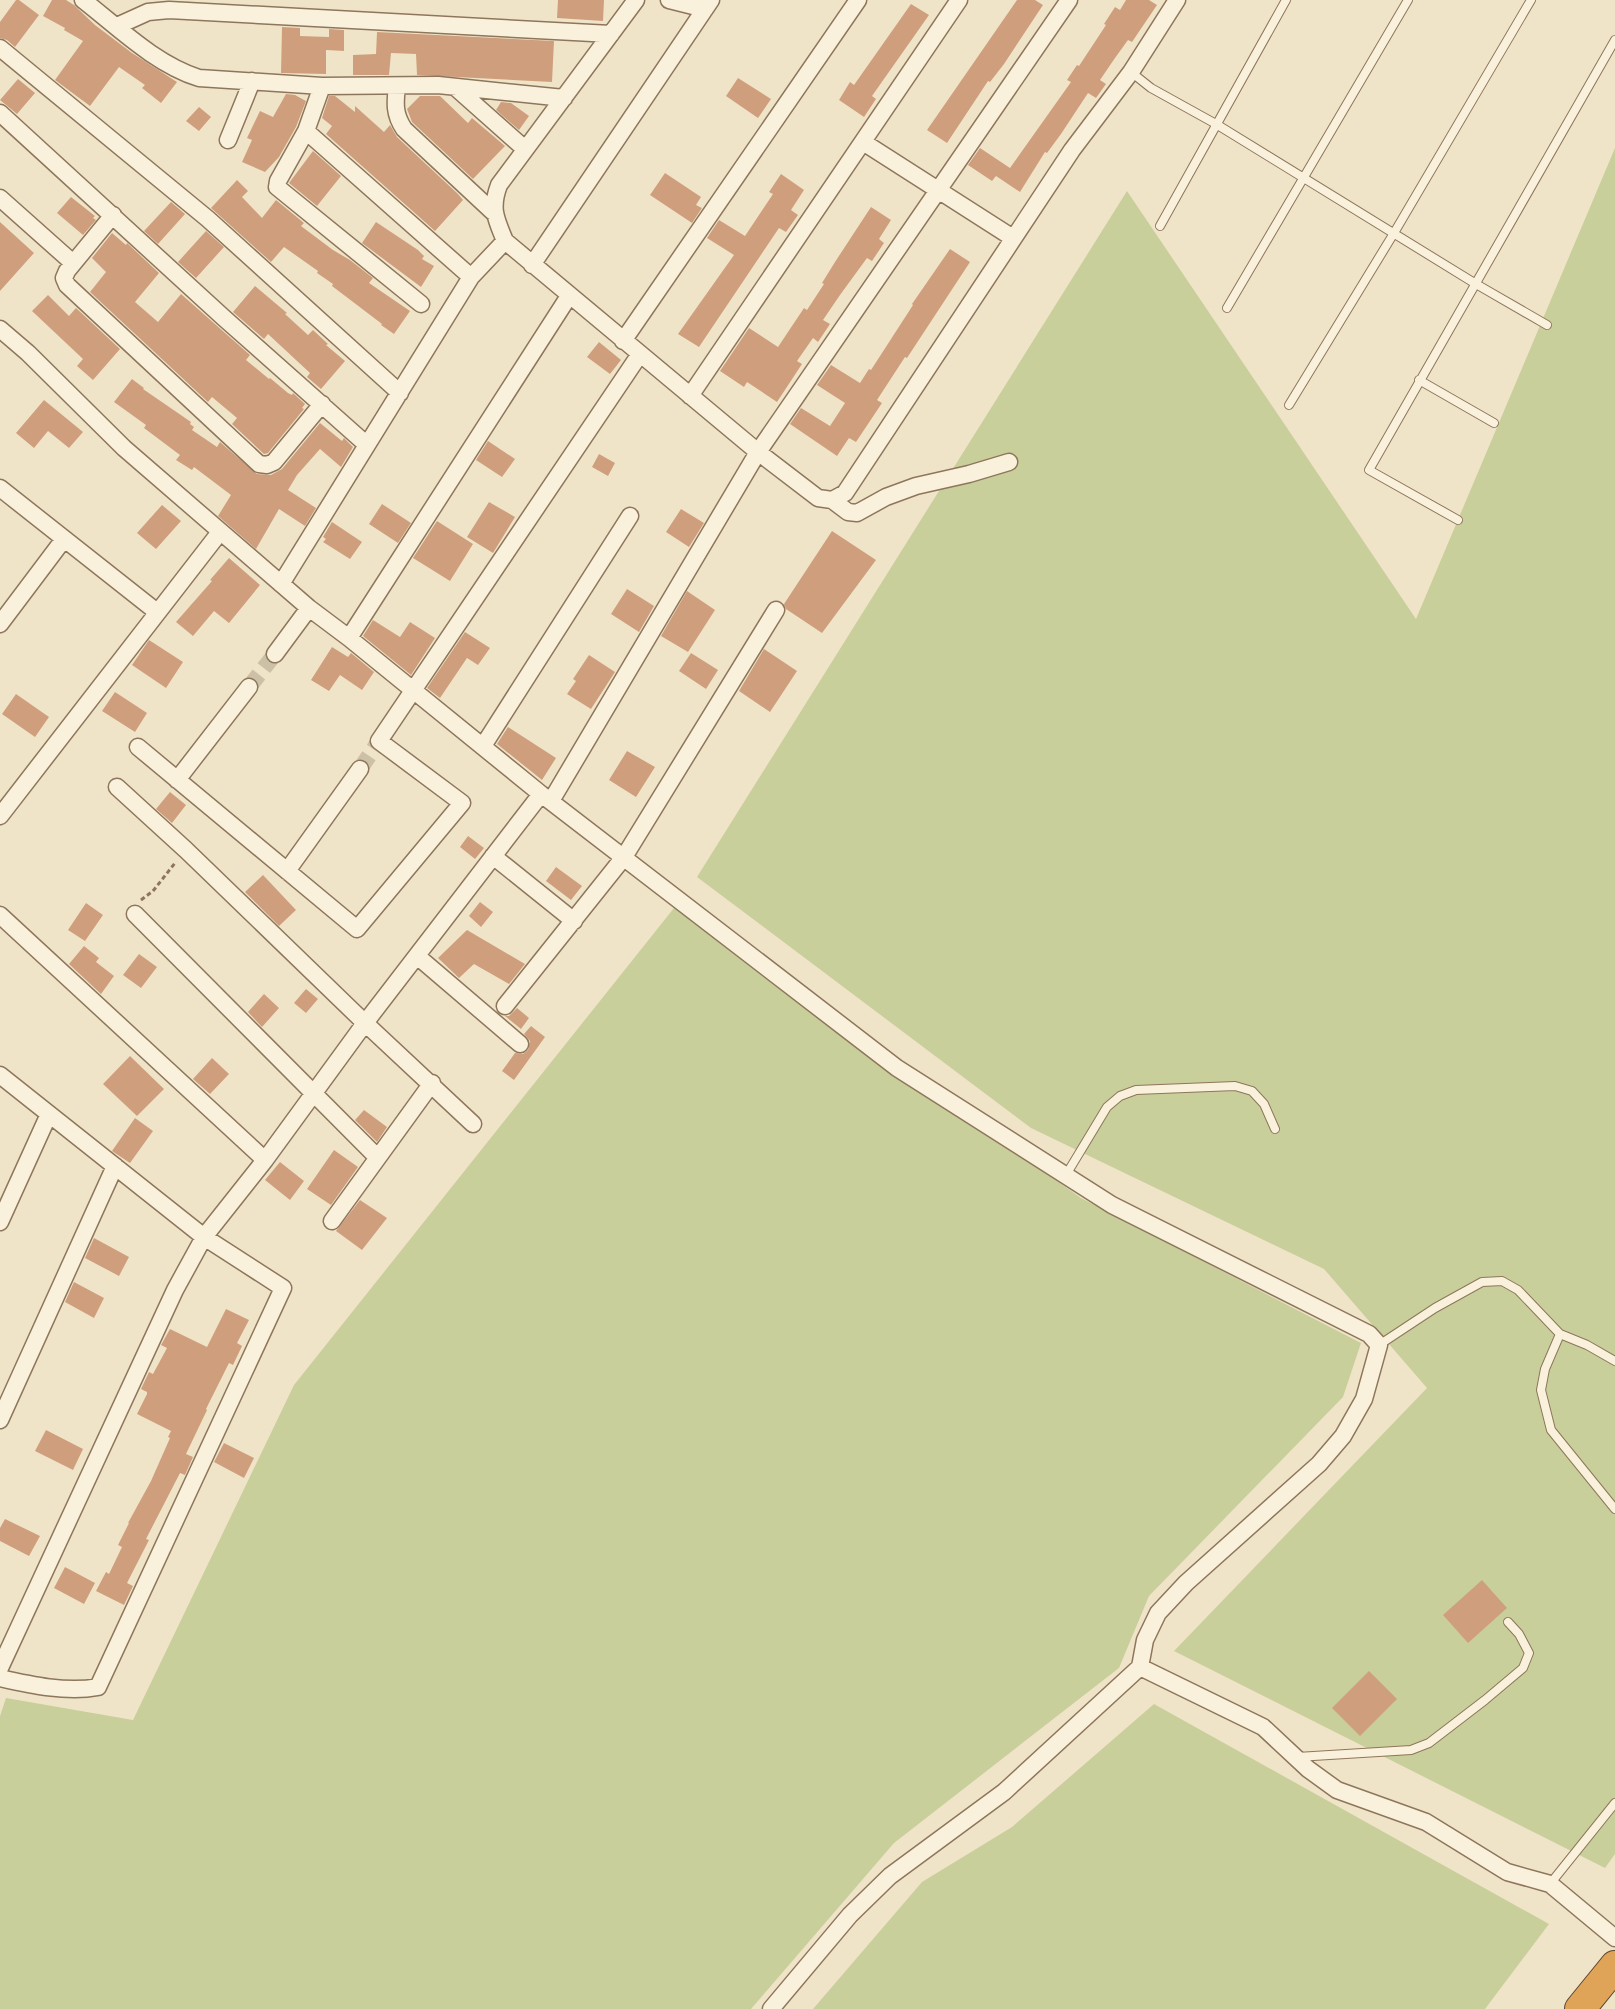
<svg xmlns="http://www.w3.org/2000/svg" width="1615" height="2009" font-family="'Crimson Pro',serif">
<style>
.green{fill:#c9cf9b}
.building{fill:#cf9f7d}
.lines{fill:none;stroke-linecap:round;stroke-linejoin:round}
.street-tunnel{stroke:#ccc0a6;stroke-width:16;stroke-dasharray:16 8;stroke-linecap:butt}
.lane-casing{stroke:#8d765c;stroke-width:10}
.street-casing{stroke:#8d765c;stroke-width:19}
.highway-casing{stroke:#5b4430;stroke-width:32}
.path{stroke:#8d765c;stroke-width:3;stroke-dasharray:4.5 3;stroke-linecap:butt}
.lane{stroke:#faf1dc;stroke-width:8}
.street{stroke:#faf1dc;stroke-width:16}
.highway{stroke:#e0a458;stroke-width:30}
</style>
<rect width="100%" height="100%" fill="#f0e4c8"/>
<path class="green" d="M1615,148V1854L1605,1868L1174,1651L1427,1388L1324,1269L1031,1128L697,877L1127,191L1416,619Z
M674,908L1081,1198L1361,1343L1343,1397L1149,1596L1119,1668L894,1843L751,2009H0V1716L6,1698L133,1720L294,1385Z
M1154,1704L1549,1924L1485,2009H813L922,1882L1012,1827Z"/>
<path class="building" d="M16,0H19L39,15L15,47L7,40L0,38V22Z
M52,0H66L74,5L95,25L132,53L177,82L161,103L142,88L145,85L119,67L90,106L55,80L83,41L64,30L65,28L43,16Z
M558,0H604L603,21L557,18Z
M1017,0H1035L1043,5L1004,64L990,82L988,81L947,143L927,130Z
M1126,0H1149L1157,5L1132,42L1128,40L1115,58L1100,80L1106,84L1096,98L1088,93L1061,134L1047,153L1045,152L1020,192L996,176L992,181L968,165L980,148L1010,168L1071,82L1067,80L1077,65L1079,66L1106,25L1104,24L1115,7L1120,10Z
M911,4L929,15L872,96L876,99L864,117L839,100L850,82L854,85Z
M282,27L300,28V36L329,37V29L344,30V51L326,50V74L281,73Z
M377,32L554,41L552,82L417,75L416,54L391,53L389,75H353V55L376,54Z
M738,78L771,99L758,118L726,96Z
M18,79L35,93L17,114L0,100Z
M286,94L295,95L306,101L296,127L279,157L265,172L242,162L252,140L247,138L260,111L273,117Z
M329,96H335L355,112V106L384,132L390,125L397,137L458,194L463,200L435,231L326,134L332,126L322,118Z
M420,96H440L468,123L472,118L505,146L473,179L412,122L407,109Z
M501,102L511,103L529,116L519,130L496,110Z
M199,107L211,117L199,131L186,121Z
M313,151L341,176L317,206L289,183Z
M665,173L701,197L696,205L702,208L692,223L650,195Z
M781,174L804,190L791,210L798,215L786,232L779,228L699,347L678,334L734,255L707,238L719,220L745,236L773,194L769,192Z
M237,180L248,191L242,197L262,218L276,200L304,223L301,226L333,250L350,260L373,278L369,283L410,311L394,334L381,325L382,324L332,286L333,284L317,273L318,271L284,247L271,262L211,208Z
M71,197L95,216L93,218L96,220L83,235L57,213Z
M171,202L185,214L158,244L144,231Z
M871,207L891,220L879,239L884,243L872,261L867,258L840,295L823,320L830,324L818,342L813,338L797,361L802,364L777,402L747,382L744,387L720,371L749,328L778,347L804,308L807,310L824,284L822,283L835,262Z
M0,222L34,253L0,291Z
M376,222L418,250L424,256L422,259L434,266L421,287L362,243Z
M206,231L224,247L196,278L178,262Z
M112,233L126,245L127,243L159,273L135,302L158,322L181,294L250,355L246,360L269,379L270,378L288,393L292,395L293,393L305,404L302,408L304,409L268,453L264,454L232,424L237,418L212,397L208,402L90,292L106,272L92,258Z
M950,249L970,262L907,358L905,357L877,400L882,403L856,442L849,438L837,456L790,424L801,408L830,426L845,403L817,385L831,365L860,383L869,369L871,370L913,305L912,304Z
M255,286L287,313L285,314L308,335L313,330L328,344L326,345L345,361L321,389L307,377L310,373L268,334L264,339L233,312Z
M48,295L69,316L76,308L120,349L93,380L77,366L83,359L32,311Z
M599,342L621,360L610,374L587,357Z
M132,379L144,388L143,389L191,422L190,424L194,427L192,430L217,447L220,442L257,474L271,475L282,469L320,423L342,441L344,438L353,447L341,467L320,449L297,475L288,490L316,508L305,526L279,509L256,549L218,516L231,495L194,467L192,470L176,460L180,455L144,428L146,425L114,402Z
M44,400L83,432L69,448L48,431L34,448L16,433Z
M488,441L515,459L502,477L476,460Z
M599,454L615,463L608,476L592,467Z
M489,502L515,517L493,553L467,537Z
M382,504L411,523L398,543L369,524Z
M162,505L181,521L156,549L137,533Z
M681,509L704,523L689,547L666,532Z
M437,521L473,544L450,581L413,558Z
M332,522L362,542L350,559L323,542L326,539L323,537Z
M832,531L876,560L822,633L786,609L784,604Z
M229,558L260,585L229,623L214,611L193,636L176,622L212,581L210,580Z
M627,589L654,606L639,632L611,614Z
M687,591L715,610L688,652L661,636Z
M373,620L400,637L410,622L435,638L411,675L363,636Z
M465,632L490,648L478,665L467,658L440,698L427,688Z
M149,640L183,662L166,688L132,665Z
M332,647L348,657L351,653L374,672L362,690L340,675L329,691L311,680Z
M764,649L797,671L770,712L739,691Z
M691,653L718,670L706,689L679,671Z
M589,655L615,672L591,709L567,694L576,681L573,679Z
M115,692L147,713L135,732L102,711Z
M16,694L49,717L35,737L2,714Z
M508,727L556,758L542,780L497,744Z
M627,751L655,767L636,797L609,780Z
M170,792L186,805L172,823L156,809Z
M468,836L484,848L475,859L460,847Z
M556,867L582,886L571,900L546,881Z
M263,875L296,910L279,926L245,892Z
M480,902L493,912L481,927L469,916Z
M86,903L103,915L85,941L68,930Z
M467,930L525,964L509,984L474,964L459,978L438,958Z
M84,946L99,958L96,962L114,976L101,994L69,964Z
M139,954L157,967L141,988L123,975Z
M306,989L318,999L306,1013L294,1003Z
M264,994L279,1008L262,1027L248,1012Z
M517,1008L529,1018L521,1029L505,1016H509Z
M531,1026L545,1037L514,1080L502,1071L515,1053L523,1054L528,1050L530,1041L524,1034Z
M130,1056L164,1089L137,1116L103,1084Z
M212,1058L229,1074L210,1094L193,1079Z
M364,1110L387,1127L377,1142L355,1120Z
M135,1118L153,1131L130,1163L112,1151Z
M334,1150L358,1167L331,1205L307,1189Z
M280,1162L304,1181L290,1200L265,1180Z
M360,1200L387,1218L362,1250L336,1231Z
M94,1238L129,1257L119,1276L85,1258Z
M74,1282L104,1298L94,1318L65,1302Z
M226,1309L249,1320L237,1343L242,1346L233,1365L229,1363L206,1409L207,1410L186,1454L193,1457L185,1475L180,1473L146,1539L149,1540L127,1583L133,1586L124,1605L96,1591L106,1572L109,1574L122,1547L118,1545L129,1523H128L151,1481L170,1438L168,1437L171,1431L137,1414L147,1394V1392L141,1389L149,1372L153,1374L167,1348L161,1345L170,1329L207,1347Z
M46,1430L83,1449L73,1470L35,1451Z
M224,1443L254,1458L244,1478L214,1462Z
M5,1519L40,1536L29,1556L0,1541V1528Z
M65,1567L95,1583L84,1604L54,1588Z
M1482,1580L1507,1608L1468,1643L1443,1615Z
M1369,1671L1397,1699L1360,1736L1332,1708Z"/>
<g class="lines">
<path class="street-tunnel" d="M249,687L275,654
M360,769L379,741"/>
<g class="lane-casing">
<path id="lane" d="M1131,72L1151,88L1216,124L1476,284L1547,325
M1160,226L1286,0
M1227,308L1408,0
M1419,380L1494,423
M1289,405L1394,233L1531,0
M1458,520L1369,470L1615,40
M1066,1175L1107,1107L1120,1096L1136,1090L1235,1086L1252,1091L1264,1104L1275,1129
M1560,1334L1545,1369L1541,1390L1551,1430L1615,1509
M1379,1345L1435,1308L1482,1282L1502,1281L1518,1290L1560,1334L1587,1345L1615,1361
M1297,1757L1411,1750L1429,1743L1485,1700L1523,1668L1529,1653L1519,1634L1508,1622
M1550,1884L1615,1803"/>
</g>
<g class="street-casing">
<path id="street" d="M83,0C119,28 155,64 199,78L322,86L438,85L564,98
M669,0L705,9
M117,26L148,12L169,10L611,34
M0,48L208,219L400,393
M322,86L306,131L278,181L277,187L421,304
M397,86C395,103 394,114 404,129L493,212
M455,87L525,149
M0,113L224,318L367,445
M306,131L471,277
M228,140L252,81
M863,142L1013,238
M0,198L73,263
M113,215L67,271L64,278L67,285L259,464L267,465L274,462L322,404
M505,241C496,219 490,209 499,185L636,0
M532,265L711,0
M0,329L28,353L124,448L309,608L349,638L541,794L897,1068L1112,1205L1369,1334L1379,1345L1364,1399L1343,1436L1319,1464L1186,1583L1158,1613L1145,1640L1140,1667
M623,341L858,0
M690,396L959,0
M0,488L157,612
M832,500L848,512L857,513L886,497L916,486L969,474L1009,462
M281,584L471,277L505,241L758,452L818,498L832,500L845,493L1072,150L1131,72L1177,0
M0,624L64,539
M349,638L569,296
M275,654L309,608
M483,746L630,516
M138,747L357,929L462,803L379,741L640,354
M177,780L249,687
M117,787L186,850L365,1023L473,1124
M551,801L758,452L1069,0
M0,816L220,532
M493,856L574,921
M287,871L360,769
M135,914L377,1157
M0,915L265,1160
M417,956L520,1044
M505,1006L624,857L776,610
M0,1075L204,1237L265,1160L365,1023L541,794
M332,1221L432,1083
M0,1222L49,1114
M0,1420L115,1166
M0,1668L175,1290L204,1237L283,1288L98,1687C67,1693 31,1685 0,1678
M771,2009L850,1915L890,1876L1004,1792L1140,1667L1263,1727L1308,1769L1337,1790L1426,1822L1507,1872L1550,1884L1615,1938"/>
</g>
<g class="highway-casing">
<path id="highway" d="M1580,2009L1615,1966"/>
</g>
<path class="path" d="M141,900L153,891L175,863"/>
<use href="#lane" class="lane"/>
<use href="#street" class="street"/>
<use href="#highway" class="highway"/>
</g>
</svg>
